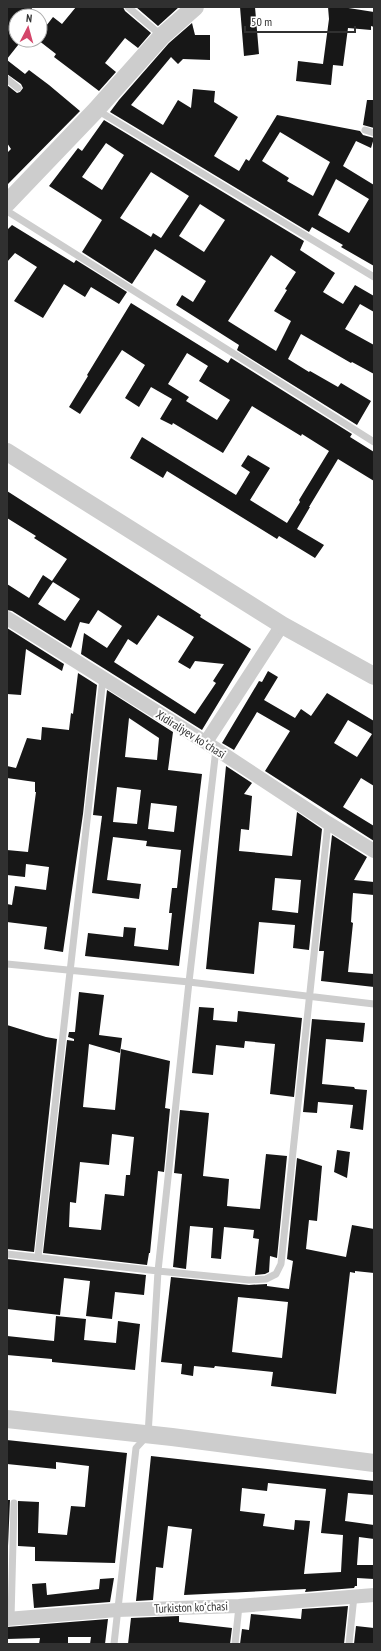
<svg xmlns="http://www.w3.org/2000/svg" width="381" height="1651" font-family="'PT Sans Narrow',sans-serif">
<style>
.building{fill:#171717;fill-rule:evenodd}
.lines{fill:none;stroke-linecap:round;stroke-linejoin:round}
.service{stroke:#cdcdcd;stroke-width:7}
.minor{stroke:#cdcdcd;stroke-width:14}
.tertiary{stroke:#cdcdcd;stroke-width:18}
.labels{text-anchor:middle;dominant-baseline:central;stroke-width:4;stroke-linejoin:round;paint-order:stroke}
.street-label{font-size:12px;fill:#303030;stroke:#fff}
</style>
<rect width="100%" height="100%" fill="#fff"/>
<path class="building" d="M7,7H33L26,16H16V40H22L7,59Z
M76,7H123L125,11L151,33L138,48L125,38L105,63L116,72L99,91L54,57L56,54L38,40H40V28L43,30L53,17L62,24Z
M136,7H179L158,26Z
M240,7H255L259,54L244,56Z
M328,7H342L374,12V27L371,26V30L348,28L343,66L333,65L331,85L296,81L298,61L323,64L329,19Z
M192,23L195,35H210V60L183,59L178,64L171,57L131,105L163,125L178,100L191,108L193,89L215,91L214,102L238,117L214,156L239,171L246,159L249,161L277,115L360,131L363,135L374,138L371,148L356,141L343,166L374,185V266L341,247L343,245L312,227L309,232L110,112L119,100L169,43ZM280,132L330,162L313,196L287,181L289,178L262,161ZM336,179L369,199L349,233L318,215Z
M7,60L25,74L29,70L49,85L80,111L7,185V153L11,149L7,143V85L17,93L20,92L23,88L21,84L7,74Z
M367,100H374V128L363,125Z
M104,120L304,241L300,250L335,273L323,292L343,304L355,285L374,296V312L360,304L345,329L374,345V374L352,362L351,363L301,334L288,359L309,372L310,371L338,387L341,383L371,401L357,425L237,350L239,345L176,305L182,295L193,302L206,281L155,249L132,284L82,252L102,220L49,186L78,148L82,151ZM106,143L124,155L102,190L82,177ZM151,172L189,196L161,238L153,233L151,237L120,218ZM200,204L225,220L204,252L179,236ZM271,255L296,272L285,289L287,290L274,311L291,321L276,351L228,321Z
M12,225L74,263L76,260L127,292L119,304L91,287L85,297L64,284L43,318L14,301L37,267L15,253L7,262V230Z
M131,303L228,363L231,358L352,434L350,437L374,452V481L338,459L309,507H310L297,529L324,545L315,558L279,536L277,539L167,471L163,478L130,458L142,437L236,495L250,472L241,466L248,455L270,468L250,500L287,523L300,502L299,500L329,451L302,434L301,436L252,406L223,453L173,423L172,425L160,419L172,399L151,387L139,407L125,398L145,365L122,350L80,414L69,407L88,376L87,375ZM187,353L208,366L199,381L230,400L217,420L186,401L189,397L168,384Z
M7,491L201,615L200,617L251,649L202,730L81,654L84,633L107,648L122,626L98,610L89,624L80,622L71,648L12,611L7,610V584L29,598L43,575L52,581L67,559L34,538L36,536L7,518ZM53,582L80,599L65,621L38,604ZM158,615L194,637L178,662L190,669L195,661L224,664L213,681L216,683L195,714L114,662L128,639L137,645Z
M7,628L64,664L62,671L26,649L21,695L7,694Z
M268,671L278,677L264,700L295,718L301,709L311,716L327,693L374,721V786L361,778L343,807L374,826V841L265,771L290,731L257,712L234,750L222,743L259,681L262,682ZM348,720L372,734L357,757L334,743Z
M78,673L97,685L83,814L63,952L44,949L47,927L7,922V904L12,905L15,886L46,890L49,867L26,864L25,877L7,875V850L28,852L36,792H35V782L7,778V766L16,768L27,738L41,740L42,727L69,730L71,713L73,714Z
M107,690L173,732L168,770L202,774L179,966L85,956L88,933L123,937L124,927L136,928L134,946L168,950L172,913H169L172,888H177L181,850L146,846L147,841L113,837L107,880L141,884L139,899L92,893L102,816L93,815ZM129,718L159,738L157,760L125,757ZM117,787L141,790L137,824L113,822ZM151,803L177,806L174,832L148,829Z
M226,766L252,783L244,794L252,796L249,830L241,829L239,851L292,856L297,812L322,829L309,950L293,948L295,925L259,922L254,974L206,969ZM275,878L301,880L298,913L272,910Z
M332,835L367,857L354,880L374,882V895L353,893L351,922L353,923L348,972L374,974V987L321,981L324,951H319Z
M79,992L104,995L99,1035L122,1038L120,1053L89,1044L83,1107L115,1110L121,1049L170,1061L165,1108L170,1109L164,1172L158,1171L150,1253H149L147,1265L43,1253L67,1040L74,1041V1039L68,1037L69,1032H75ZM112,1134L134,1137L130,1175H126L124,1196L105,1194L101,1230L69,1227L70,1202L76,1203L80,1162L109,1165Z
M199,1007L214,1008L213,1020L237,1022L238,1011L302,1018L294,1097L270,1094L275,1044L245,1041L244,1048L216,1045L213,1075L192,1073Z
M312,1019L365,1023L363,1042L326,1039L322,1084L354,1087L355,1089L367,1090L363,1130L350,1128L353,1105L318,1102L317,1113L303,1112Z
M7,1025L46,1037L57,1039L34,1252L7,1249Z
M180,1110L209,1113L203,1176L229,1179L227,1206L260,1209L266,1154L287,1156L277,1258L270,1256L269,1272L265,1274L255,1275L259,1239L253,1238L254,1230L224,1227L221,1259L211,1258L213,1228L190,1226L186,1269L173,1267L182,1174L174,1173Z
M337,1150L350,1152L347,1178L334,1172Z
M297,1158L322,1166L317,1221L309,1220L306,1249L346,1257L352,1225L374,1229V1273L355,1271V1273L350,1272L336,1394L271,1386L273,1372L215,1366L214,1368L194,1366L193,1376L181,1374L182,1364L161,1362L171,1277L249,1285L267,1284V1286L289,1289L293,1261L287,1259ZM238,1297L288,1302L282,1358L232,1352Z
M7,1259L146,1275L144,1295L115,1292L112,1319L86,1316L90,1281L64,1278L60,1315L7,1309Z
M56,1316L86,1319L84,1340L116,1343L118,1321L140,1324L135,1370L52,1362V1359L7,1355V1336L54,1341Z
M7,1440L127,1453L115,1563L35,1561V1547L18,1546V1501L39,1502L38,1533L67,1535L71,1506L85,1507L89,1466L56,1462V1469L7,1464Z
M151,1456L374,1481V1495L348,1493L345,1521L374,1525V1539L359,1537L357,1565H374V1579L357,1578V1586H355L354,1588L305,1592L306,1589L184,1595L192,1529L168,1526L163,1568L156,1567L153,1600L136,1601ZM268,1483L326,1489L321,1533L343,1535L341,1572L304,1574L310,1521L295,1520L294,1530L263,1526L265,1514L240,1511L242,1488L267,1491Z
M7,1500H10L8,1546H7Z
M114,1578L110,1602L34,1608L32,1584L46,1583L47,1595L99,1589L100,1579Z
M348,1606L344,1644H240L242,1629L249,1630L251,1614L301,1619L302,1609Z
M179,1616V1622L232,1628L230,1644H128L131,1618Z
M108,1619L105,1644H90L91,1637H68V1644H39L40,1638L7,1639V1627Z
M356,1626L374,1628V1644H354Z"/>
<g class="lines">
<path class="service" d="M128,7L162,36
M7,79L18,88
M97,110L374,277
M365,130L374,133
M7,211L374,442
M7,964L189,982L374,1004
M7,1254L158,1271L249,1280L266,1279L276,1274L281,1264L328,823
M38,1257L103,678
M11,1619L14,1503
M114,1644L136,1448L148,1435L158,1271L189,982L216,749
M235,1644L239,1606
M349,1644L354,1596"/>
<path class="minor" d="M7,618L216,749L328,823L374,851
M206,742L282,625
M7,1619L117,1610L239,1606L374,1595"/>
<path class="tertiary" d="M7,203L96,110L162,36L195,7
M7,452L282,625L374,676
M7,1419L172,1437L374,1463"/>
</g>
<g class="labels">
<g class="street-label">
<text transform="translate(191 734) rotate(32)">Xidiraliyev koʻchasi</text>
<text transform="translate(191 1607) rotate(-2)">Turkiston koʻchasi</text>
</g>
</g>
<rect width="381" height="1651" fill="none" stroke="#303030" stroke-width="16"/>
<g transform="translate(28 28) rotate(6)"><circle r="19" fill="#ffffff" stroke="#acacac"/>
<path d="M0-3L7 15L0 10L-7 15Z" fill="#d4466a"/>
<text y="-6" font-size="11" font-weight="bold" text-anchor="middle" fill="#303030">N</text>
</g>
<path d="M245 26v6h110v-6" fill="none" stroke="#303030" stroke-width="2"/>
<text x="251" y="26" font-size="12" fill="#303030" stroke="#ffffff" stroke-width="3" paint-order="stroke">50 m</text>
</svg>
